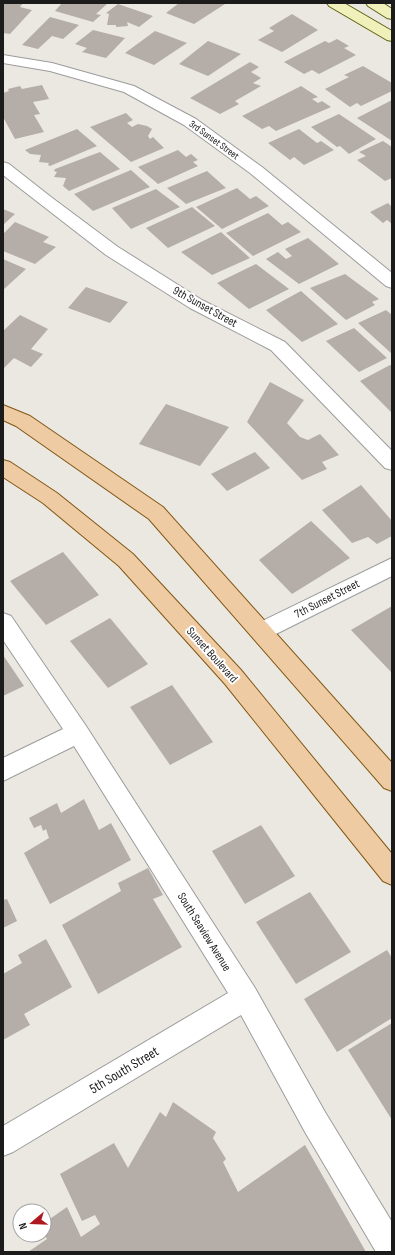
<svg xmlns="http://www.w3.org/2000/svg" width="395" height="1255" font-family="'Sofia Sans Condensed',sans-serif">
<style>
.building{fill:#b4ada8}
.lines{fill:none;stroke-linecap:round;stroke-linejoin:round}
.street-casing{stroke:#9c9c9c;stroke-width:2}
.secondary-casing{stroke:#5d6212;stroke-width:2}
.primary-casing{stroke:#805712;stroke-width:2}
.street{fill:#fff;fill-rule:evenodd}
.secondary{fill:#f0f0bb;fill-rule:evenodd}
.primary{fill:#efcba3;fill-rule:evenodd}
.labels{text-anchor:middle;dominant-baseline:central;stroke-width:4;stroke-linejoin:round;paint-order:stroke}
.far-street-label{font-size:10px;fill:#1b1b1b;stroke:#fff}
.street-label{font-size:12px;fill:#1b1b1b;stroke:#fff}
.near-street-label{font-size:14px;fill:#1b1b1b;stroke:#fff}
</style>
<rect width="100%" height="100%" fill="#ebe8e2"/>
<path class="building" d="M3,3H23L20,7L32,10L10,34L3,33Z
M62,3H108L96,14L101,15L93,22L55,11Z
M179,3H223L225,4L194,24L166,13Z
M118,4L153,16L139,27L127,22L128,26L116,27V25H107L109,14L106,13Z
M292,14L318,30L282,52L258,40L274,31L269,28Z
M50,17L79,25L63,39L52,36L38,49L22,45Z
M93,30L125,38L106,58L82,52L87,48L75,44Z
M155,31L187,43L154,65L125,53Z
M337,39L349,46L344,48L356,55L319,74L312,70L304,74L284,62L325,41L329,43Z
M208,41L241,54L208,76L179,64Z
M250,62L259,67L251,72L261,78L253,83L261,86L235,101L239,104L220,114L190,98Z
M363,66L392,83V91L361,106L357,103L350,107L325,89L349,77L344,75Z
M42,85L49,99L33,102L40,114L34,115L44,132L15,139L3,117V93L9,91L8,89L20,86L22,89Z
M301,86L318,97L312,99L318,103L322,101L331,107L276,131L269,126L262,129L242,116Z
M392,100V141L357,118Z
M126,113L133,120L127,123L132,127L138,124L147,126L152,129L148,136L150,139L153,137L164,148L131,162L90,127Z
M339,114L376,139L349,154L340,146L337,147L311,127Z
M77,129L97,146L50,166L48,165L49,163L39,162L41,155L30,154L25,150Z
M299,129L317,143L321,141L334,150L304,165L294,157L290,160L268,143Z
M383,141L392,147V178L385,181L357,160L366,156L359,152Z
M178,150L186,157L191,154L198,160L193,162L198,166L158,184L138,167Z
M100,152L120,169L69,191L63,186L66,178L54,177L57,172L54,171L55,169Z
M131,170L150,187L93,211L74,194Z
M207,171L226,188L186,204L167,188Z
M237,188L250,199L256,196L269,206L222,229L196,207Z
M156,189L180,207L131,229L112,208Z
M388,203L392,207V224L387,220L383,223L370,212Z
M192,207L215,226L168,248L146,228Z
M3,209L15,214L3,225Z
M268,213L282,225L288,222L301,232L253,256L226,233Z
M15,222L49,237L43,242L56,247L35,264L3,251V234Z
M221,232L250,258L212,275L181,252Z
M308,238L339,264L299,284L266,259L278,252L286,259L292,256L285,249Z
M3,259L26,269L3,290Z
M256,264L289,289L249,309L217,283Z
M345,274L379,299L372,302L375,305L346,320L310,288Z
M86,287L128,302L110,323L68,308Z
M301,291L338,324L302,342L266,310Z
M386,310L392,315V354L358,323Z
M20,315L48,329L31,349L43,354L31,367L14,358L3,369V331Z
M354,328L387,358L359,372L326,341Z
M390,365L392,366V413L360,381Z
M270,382L304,400L287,423L300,437L308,440L320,434L339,455L322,462L327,469L302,480L247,422Z
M166,404L229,427L200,466L139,444Z
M255,452L270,468L227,491L211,474Z
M361,485L392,521V536L377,544L368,537L352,543L322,510Z
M311,521L350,558L292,594L259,560Z
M63,552L99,595L46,625L10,581Z
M392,606V672H391L351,630Z
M110,618L148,664L108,688L70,641Z
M3,655L24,686L3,696Z
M172,685L213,742L170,765L130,707Z
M84,799L99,830L111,823L131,860L50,904L24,853L49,838L46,829L43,831L41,825L34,828L29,818L57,803L61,813Z
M261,825L295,876L245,904L212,851Z
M148,868L163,895L153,899L182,947L98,994L62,925L121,891L118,883Z
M310,892L351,952L296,984L256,922Z
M7,899L17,921L3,928V900Z
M46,939L72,987L24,1014L30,1025L3,1040V974L22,963L18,955Z
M387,950L392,958V1018L337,1052L304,999Z
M392,1023V1120L348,1050Z
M173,1102L216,1132L213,1138L226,1159L223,1162L238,1192L305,1145L366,1252H28L47,1239L44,1234V1223L67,1207L81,1237L100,1224L95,1215L82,1221L60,1174L114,1143L128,1168L160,1112L166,1117Z"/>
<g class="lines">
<g class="street-casing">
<path id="street" d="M3,55L52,63L134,86L196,119L262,167L392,273V288L386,286L250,173L184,125L124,92L50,71L3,63Z
M3,162L9,164L51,197L118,247L202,300L285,342L392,451V470L385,468L271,350L190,308L106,255L3,175Z
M392,558V576L270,637L262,640L254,637L251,631L254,625Z
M3,613L11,616L86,726L255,988L325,1112L392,1222V1252H376L305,1132L241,1015L13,1152L3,1156V1126L228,993L74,746L3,781V758L63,729L3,640Z"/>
</g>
<g class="secondary-casing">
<path id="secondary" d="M327,3H344L392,31V41L387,40L329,6Z
M366,3H383L392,9V19L387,18L368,6Z"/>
</g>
<g class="primary-casing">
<path id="primary" d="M3,405L30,416L163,507L392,763V791L384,788L149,519L16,426L3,420Z
M3,460L10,462L57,493L133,554L241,670L392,854V885L383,881L225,684L119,566L43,503L3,477Z"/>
</g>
<use href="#street" class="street"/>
<use href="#secondary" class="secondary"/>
<use href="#primary" class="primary"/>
</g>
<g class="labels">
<g class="far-street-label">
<text transform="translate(214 140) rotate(36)">3rd Sunset Street</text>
</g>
<g class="street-label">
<text transform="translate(205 307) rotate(29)">9th Sunset Street</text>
<text transform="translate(327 599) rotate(-27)">7th Sunset Street</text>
<text transform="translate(212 655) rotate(48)">Sunset Boulevard</text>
<text transform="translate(204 932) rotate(58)">South Seaview Avenue</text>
</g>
<g class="near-street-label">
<text transform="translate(124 1070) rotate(-31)">5th South Street</text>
</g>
</g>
<rect width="395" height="1255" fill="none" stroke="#1b1b1b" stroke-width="8"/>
<g transform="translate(32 1223) rotate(251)"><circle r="19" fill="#ffffff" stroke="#a4a4a4"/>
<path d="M0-3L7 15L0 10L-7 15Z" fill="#ae181f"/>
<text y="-6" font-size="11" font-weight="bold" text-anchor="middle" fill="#1b1b1b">N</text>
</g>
</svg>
